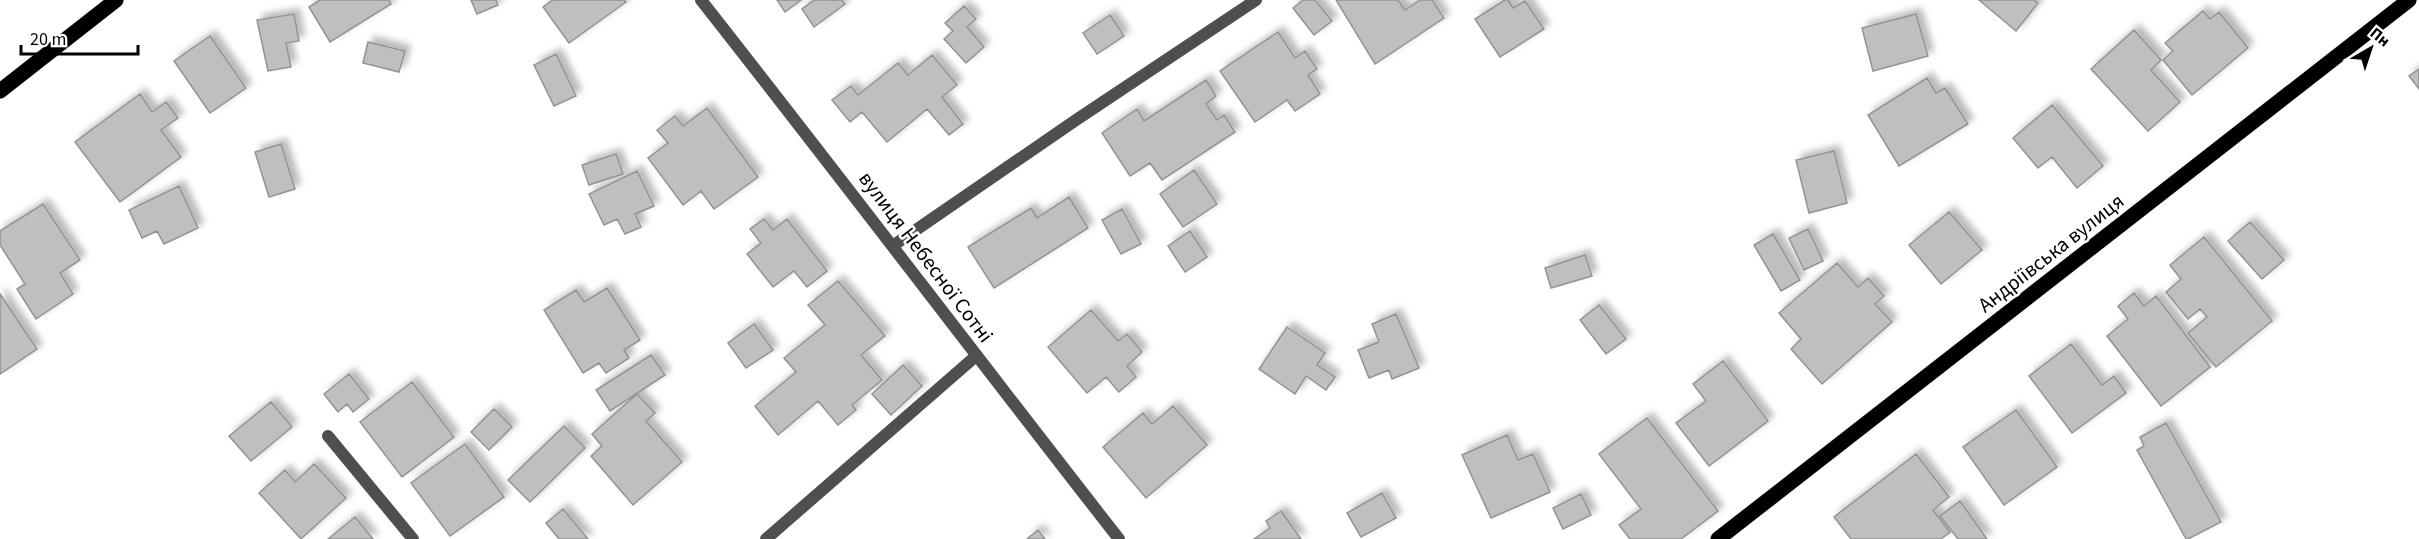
<svg xmlns="http://www.w3.org/2000/svg" width="2419" height="539" font-family="'Source Sans 3',sans-serif">
<style>
.building{fill:#bfbfbf;stroke:#939393;stroke-width:1.5;filter:url(#shadow)}
.lines{fill:none;stroke-linecap:round;stroke-linejoin:round}
.primary-casing{stroke:#dbdbdb;stroke-width:16}
.minor{stroke:#4f4f4f;stroke-width:12}
.primary{stroke:#000;stroke-width:15}
.labels{text-anchor:middle;dominant-baseline:central;stroke-width:5;stroke-linejoin:round;paint-order:stroke}
.street-label{font-size:21px;fill:#000;stroke:#fff}
</style>
<defs>
<filter id="shadow"><feDropShadow dx="5.5" dy="-5.5" stdDeviation="3" flood-color="#0004"/></filter>
</defs>
<rect width="100%" height="100%" fill="#fff"/>
<path class="building" d="M320,0H389L391,4L330,42L309,7Z
M471,0H496L498,5L477,14Z
M553,0H624L626,2L569,43L543,7Z
M777,0H801L785,12Z
M814,0H842L845,4L814,27L802,9Z
M1303,0H1315L1332,21L1314,35L1293,8Z
M1336,0H1398L1405,10L1420,0H1432L1444,18L1375,64Z
M1505,0H1508L1513,8L1525,1L1544,29L1500,57L1475,19Z
M1979,0H2034L2038,3L2016,31Z
M964,6L976,19L967,27L984,47L966,63L944,39L953,31L945,23Z
M2203,11L2210,19L2219,12L2248,48L2192,95L2163,60L2173,51L2165,43Z
M294,14L299,41L286,43L291,67L268,71L257,20Z
M1916,14L1928,56L1873,71L1862,28Z
M1110,15L1124,36L1097,54L1083,33Z
M2134,30L2161,60L2151,70L2180,102L2148,131L2091,69Z
M1278,32L1295,58L1305,51L1317,69L1308,75L1320,94L1295,111L1287,100L1255,122L1220,71Z
M210,36L246,88L210,113L174,61Z
M368,42L405,51L399,72L363,63Z
M556,54L576,96L554,106L534,65Z
M932,55L957,85L942,97L963,124L949,135L927,109L887,142L862,112L850,122L832,100L851,86L858,95L898,63L908,75Z
M2419,69V89L2409,76Z
M1927,78L1936,93L1945,88L1968,124L1899,166L1868,115Z
M1206,80L1216,96L1206,104L1217,120L1224,115L1235,132L1162,180L1150,163L1130,176L1102,133L1137,109L1144,121Z
M140,94L152,112L166,102L178,118L161,130L181,157L120,202L75,142Z
M2052,105L2103,166L2077,188L2052,157L2038,168L2013,138Z
M707,108L758,177L714,209L701,191L683,205L648,158L668,143L657,130L675,116L683,126Z
M281,144L295,189L269,197L255,152Z
M1834,151L1847,203L1809,213L1796,160Z
M616,154L623,174L589,185L582,165Z
M1194,170L1217,204L1183,227L1160,194Z
M637,171L654,206L635,214L641,227L625,234L617,219L604,225L589,194Z
M179,186L198,228L164,244L157,231L142,238L129,210Z
M1069,197L1088,228L994,288L968,247L1031,208L1037,218Z
M43,204L80,260L60,273L73,294L36,319L17,289L25,284L0,245V231Z
M1122,209L1141,244L1121,254L1102,220Z
M1949,212L1982,250L1941,284L1909,245Z
M764,219L773,230L787,219L827,271L807,287L794,271L773,287L747,254L761,243L750,229Z
M2250,222L2284,260L2262,279L2228,241Z
M1808,229L1823,261L1804,270L1789,238Z
M1190,231L1207,257L1185,272L1168,246Z
M1773,234L1800,280L1781,291L1754,245Z
M2204,237L2272,321L2216,367L2188,333L2207,317L2200,309L2188,319L2166,292L2181,279L2170,265Z
M1585,255L1592,276L1551,288L1545,268Z
M1837,263L1858,287L1868,278L1884,296L1875,304L1892,322L1822,384L1791,349L1801,339L1779,313Z
M838,281L885,336L861,355L882,380L852,405L856,410L838,425L818,401L778,435L755,406L796,372L784,358L825,325L808,305Z
M607,288L640,340L624,350L629,358L606,373L599,363L583,373L544,310L576,290L584,302Z
M2134,293L2144,306L2156,296L2210,367L2161,406L2107,336L2128,319L2118,306Z
M0,294L37,349L0,374Z
M1599,305L1626,339L1606,354L1580,320Z
M1091,310L1118,341L1127,334L1142,352L1127,366L1136,377L1119,392L1106,377L1087,393L1048,347Z
M1396,314L1419,368L1392,379L1389,370L1369,378L1358,350L1379,342L1372,324Z
M754,324L773,350L746,368L728,343Z
M1287,327L1325,353L1317,365L1335,377L1326,390L1306,376L1295,394L1259,369Z
M2071,344L2102,385L2114,376L2126,393L2072,433L2029,376Z
M651,355L665,375L610,411L596,390Z
M1723,361L1768,421L1709,466L1676,423L1706,401L1693,384Z
M903,365L922,386L891,415L872,394Z
M349,374L369,399L353,412L347,404L338,412L324,394Z
M412,382L454,437L402,477L360,422Z
M637,394L655,413L646,421L682,462L633,505L591,456L602,446L592,434Z
M271,402L292,427L251,461L229,436Z
M1173,406L1207,445L1146,498L1103,447L1143,413L1152,424Z
M494,409L512,427L489,450L471,432Z
M2016,410L2057,467L2004,505L1963,447Z
M1647,418L1718,511L1681,539H1630L1619,525L1641,509L1599,454Z
M2166,423L2221,522L2188,539H2186L2137,450L2144,446L2140,437Z
M564,426L585,448L530,502L508,480Z
M1507,435L1518,460L1533,454L1550,492L1491,518L1462,455Z
M465,444L504,497L450,536L411,483Z
M1916,454L1949,497L1933,510L1950,532L1941,539H1851L1834,517Z
M314,464L346,498L301,539L259,493L285,470L295,482Z
M1382,493L1396,518L1361,537L1347,513Z
M1581,494L1591,515L1563,529L1553,508Z
M1960,501L1987,539H1958L1940,516Z
M563,509L588,539H559L546,523Z
M1281,511L1301,539H1254L1270,528L1266,521Z
M355,517L373,539H328Z
M1038,530L1045,539H1027Z"/>
<g class="lines">
<g class="primary-casing">
<path id="primary" d="M0,91L116,0
M1718,539L2409,0"/>
</g>
<path class="minor" d="M701,0C842,179 979,360 1119,539
M894,245L1076,120L1256,0
M328,436L413,539
M766,539L976,356"/>
<use href="#primary" class="primary"/>
</g>
<g class="labels">
<g class="street-label">
<text transform="translate(2051 253) rotate(-38)">Андріївська вулиця</text>
<text transform="translate(926 257) rotate(53)">вулиця Небесної Сотні</text>
</g>
</g>
<g transform="translate(2371 48) rotate(39)" stroke="#ffffff" stroke-width="4.5" paint-order="stroke">
<path d="M0-4.5L10 22L0 15L-10 22Z" fill="#000000"/>
<text y="-9" font-size="16" font-weight="bold" text-anchor="middle" fill="#000000">Пн</text>
</g>
<path d="M21 45v9h117v-9" fill="none" stroke="#000000" stroke-width="3"/>
<text x="30" y="45" font-size="18" fill="#000000" stroke="#ffffff" stroke-width="4.5" paint-order="stroke">20 m</text>
</svg>
